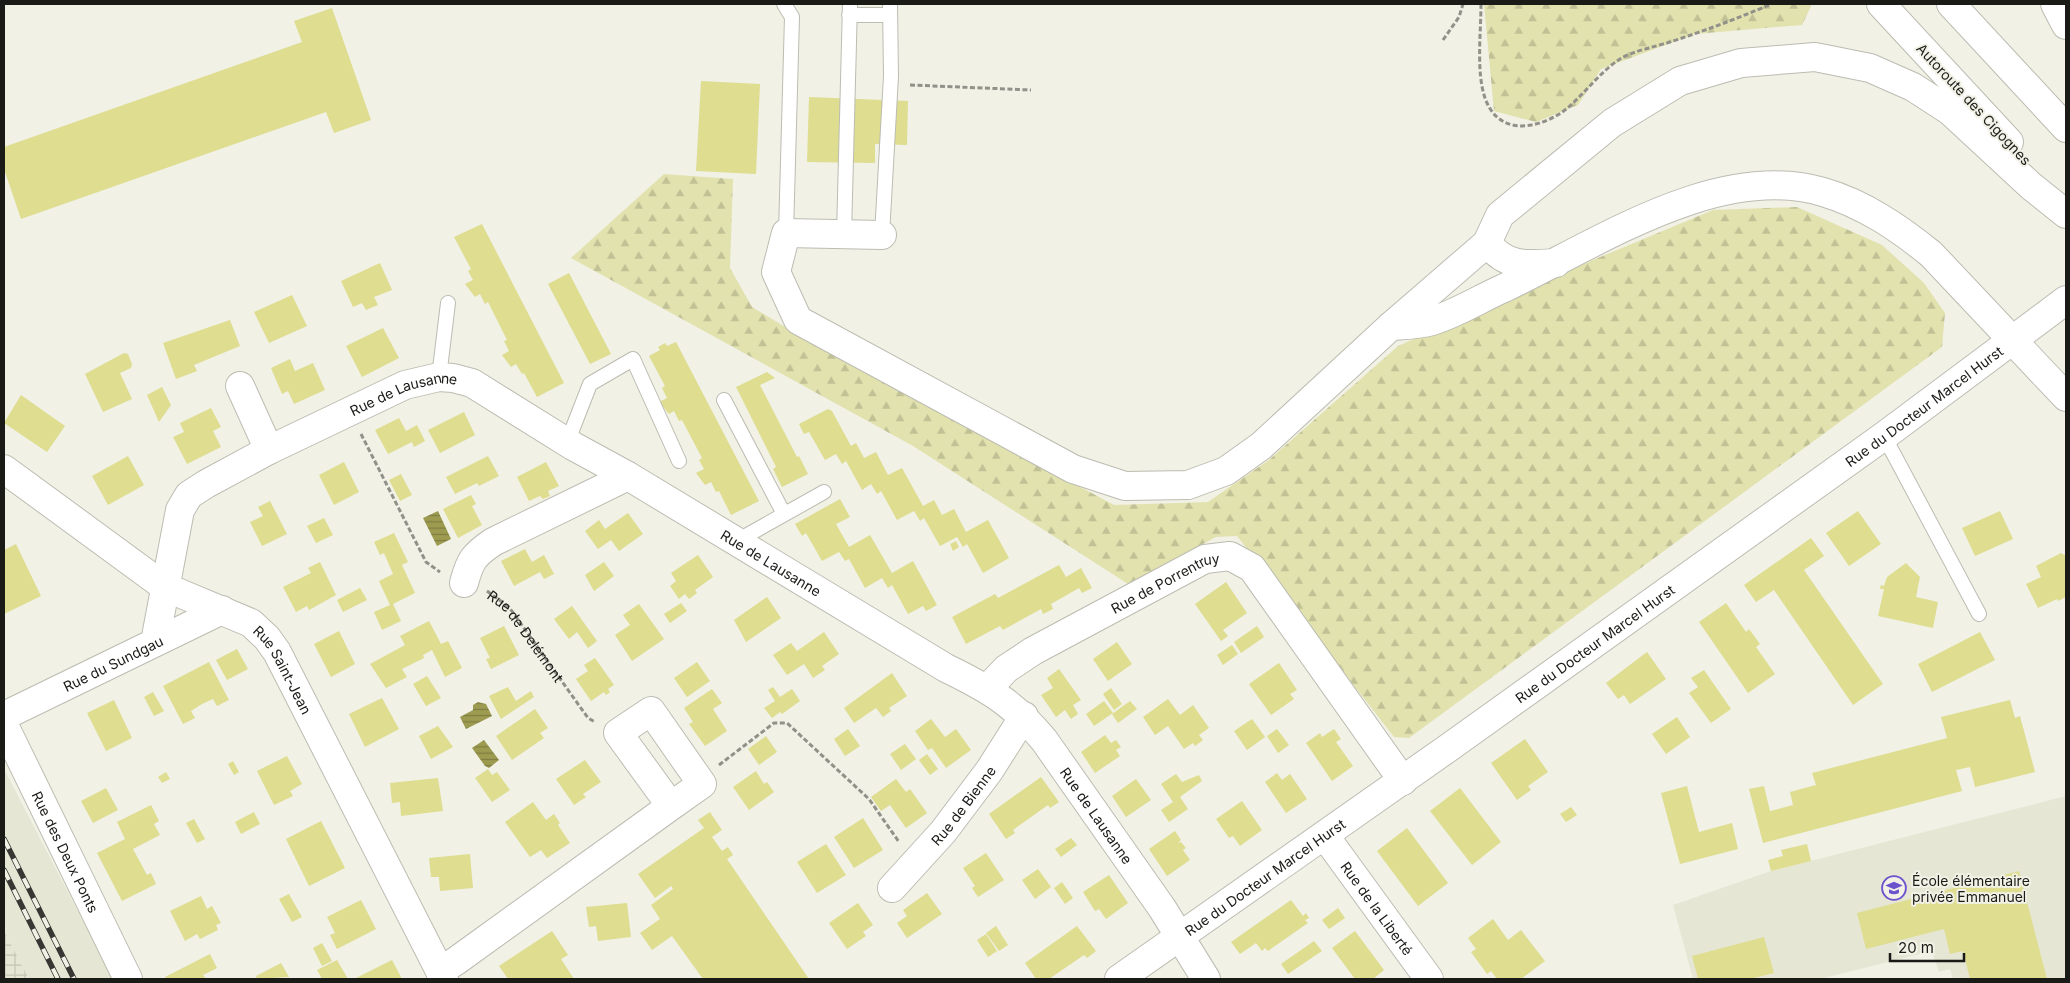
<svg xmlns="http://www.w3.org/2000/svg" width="2070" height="983" font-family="Inter,sans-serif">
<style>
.built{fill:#e6e6d4}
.industrial{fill:url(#industrial-grid)}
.forest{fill:url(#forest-firs)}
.water{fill:url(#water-rules)}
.building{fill:#dedd90}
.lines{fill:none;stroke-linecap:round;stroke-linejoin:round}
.service-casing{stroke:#bcbcb2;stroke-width:16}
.minor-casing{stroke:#bcbcb2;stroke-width:30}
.tertiary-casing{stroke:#bcbcb2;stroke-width:30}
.motorway-casing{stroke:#bcbcb2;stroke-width:30}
.path{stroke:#91918a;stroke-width:3;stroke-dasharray:5 2.5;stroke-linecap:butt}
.service{stroke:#fff;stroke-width:14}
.minor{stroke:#fff;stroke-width:28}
.tertiary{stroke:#fff;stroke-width:28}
.motorway{stroke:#fff;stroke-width:28}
.rail-casing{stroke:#373733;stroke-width:5.5}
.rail{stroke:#f1f1e6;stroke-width:4;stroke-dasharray:11;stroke-linecap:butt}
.labels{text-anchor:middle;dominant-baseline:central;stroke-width:4;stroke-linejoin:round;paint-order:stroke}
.street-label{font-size:14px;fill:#1a1a17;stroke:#f1f1e6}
.poi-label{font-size:14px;fill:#1a1a17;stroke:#f1f1e6;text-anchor:start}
</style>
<defs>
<pattern id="industrial-grid" width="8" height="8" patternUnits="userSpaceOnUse" patternTransform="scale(1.25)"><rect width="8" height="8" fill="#e6e6d4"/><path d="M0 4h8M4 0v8" fill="none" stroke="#c5c5b5"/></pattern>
<pattern id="forest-firs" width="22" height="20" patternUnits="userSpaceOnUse" patternTransform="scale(1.25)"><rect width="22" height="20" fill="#e2e2af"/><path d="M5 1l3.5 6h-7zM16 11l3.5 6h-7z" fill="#c1c196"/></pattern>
<pattern id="water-rules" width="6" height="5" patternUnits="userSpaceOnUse" patternTransform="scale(1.25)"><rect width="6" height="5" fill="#9d9b50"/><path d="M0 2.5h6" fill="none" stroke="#7f7e41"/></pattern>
</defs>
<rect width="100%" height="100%" fill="#f1f1e6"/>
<path class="built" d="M4,769L113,979H29L4,931Z
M2066,796V979H1953L1950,969L1939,972L1932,951L1820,979H1693L1673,905L1771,871Z"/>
<path class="industrial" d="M4,931L29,979H4Z"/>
<path class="forest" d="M1484,4H1812L1802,25L1695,34L1601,69L1578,105L1536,122L1494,111Z
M664,174L733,179L730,268L752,307L832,355L1114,505L1208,502L1269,460L1398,346L1545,280L1713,210L1797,207L1882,245L1924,283L1945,313L1942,347L1409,738L1394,737L1237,536L1216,537L1128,584L913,446L571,258Z"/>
<path class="water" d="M438,511L451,539L437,546L423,518Z
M478,702L486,704L492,716L466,729L460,717L473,710V705Z
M484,740L499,760L489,768L485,766L472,748Z"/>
<path class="building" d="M332,8L371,120L334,133L326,112L21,219L4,169V147L302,42L294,21Z
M701,81L760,84L756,174L696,171Z
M809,97L908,101L907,145L875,144V163L807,162Z
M482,224L564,383L537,397L524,373L522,374L516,364L511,367L502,355L509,351L504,341L507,340L488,302L485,304L480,294L475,297L465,284L473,280L468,271L471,269L454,237Z
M380,263L392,290L374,297L378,305L366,310L362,303L353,307L341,281Z
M569,273L611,354L590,364L548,284Z
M292,295L307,326L269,343L254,312Z
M230,320L240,346L194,365L197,371L176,379L163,343Z
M383,328L399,358L362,377L346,346Z
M676,342L759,501L731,515L719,491L716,492L711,482L705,485L696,473L704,469L699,460L702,458L682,420L679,421L674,411L669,414L659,402L667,398L662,388L665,386L649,356L660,350L658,347L665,343L667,346Z
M124,353L128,354L132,364L131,368L120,373L132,399L103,412L85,374Z
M290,359L295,371L313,363L325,390L294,404L288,391L282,394L271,368Z
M767,372L775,378L760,385L797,457L799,456L808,474L782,487L773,469L776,467L736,387Z
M162,387L171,405L159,422L147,395Z
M21,395L65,426L47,452L4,423Z
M211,408L221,427L213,431L221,447L187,464L173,437L184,432L180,423Z
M828,409L832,411L851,446L856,443L864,458L876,452L888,475L902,468L923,506L934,500L942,515L954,509L966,532L988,520L1009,558L983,573L967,544L963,547L957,537L940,546L924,518L920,521L914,511L897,520L881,491L877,494L871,484L862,490L846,461L842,464L836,454L825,460L809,432L804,434L799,424Z
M464,412L475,435L440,453L428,430Z
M399,418L406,431L417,425L425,441L414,447L412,442L388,454L375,430Z
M128,456L144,485L108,505L92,476Z
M488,456L499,476L479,486L477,483L455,494L446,477Z
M344,462L359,492L334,505L319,475Z
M546,462L559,486L548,491L550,496L543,499L540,496L529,501L517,477Z
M401,474L412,495L400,501L389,480Z
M471,495L476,504L472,506L482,525L458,538L443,509Z
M840,499L850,517L836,524L849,547L870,535L892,573L913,561L937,605L926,611L923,606L908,614L892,585L888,588L882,578L865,588L849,559L845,561L839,552L822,561L806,533L802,536L795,524Z
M270,501L287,534L262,546L250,522L263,516L258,507Z
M1858,511L1881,544L1849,566L1826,533Z
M2000,511L2013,539L1975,556L1962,528Z
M628,513L643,534L619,551L611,540L598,549L585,531L599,520L605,529Z
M324,518L333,535L316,543L307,526Z
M394,533L408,562L402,565L415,593L393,604L401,621L382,630L374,612L390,605L379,581L393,574L384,553L380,555L374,542Z
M1811,538L1824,556L1804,570L1883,684L1853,705L1774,590L1756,602L1744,585Z
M956,541L959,547L953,551L950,544Z
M16,544L41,596L4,614V550Z
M525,549L532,562L544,555L554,574L544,579L540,572L514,586L501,561Z
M2061,553L2066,556V597L2058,601L2057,599L2038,608L2026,584L2041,577L2036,566Z
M698,555L713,577L695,590L697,593L689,599L685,594L679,599L670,586L676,581L671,573Z
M320,562L336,595L309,610L307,606L296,612L283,587L311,573L308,568Z
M604,562L614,576L594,591L585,575Z
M1906,563L1920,577L1916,597L1938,602L1933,628L1878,616L1884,589H1880L1881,585L1884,586L1887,577Z
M1059,565L1066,577L1081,568L1092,588L1082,593L1079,588L1051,604L1053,609L1043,614L1041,609L1003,630L1000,626L966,644L952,617L995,594L998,598Z
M1226,582L1247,613L1223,630L1228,636L1221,641L1195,604Z
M360,588L367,600L343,612L337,600Z
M767,597L781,618L746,642L734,620Z
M681,603L687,611L670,623L664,614Z
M1726,603L1746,632L1749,629L1760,644L1756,647L1775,674L1748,693L1699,622Z
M639,604L664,639L632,661L615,635L630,625L623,615Z
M572,606L597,641L588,648L577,632L569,639L554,619Z
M429,621L441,644L448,641L462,668L445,677L432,650L423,655L424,658L402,669L407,677L386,688L370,664L405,645L400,636Z
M504,626L519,655L491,669L486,659L490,658L480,638Z
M1257,626L1264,637L1241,653L1234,642Z
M339,631L355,664L331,677L314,644Z
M824,632L839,654L822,666L825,670L813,678L804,664L787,675L773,655L791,643L797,651Z
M1980,632L1995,660L1932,692L1918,664Z
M1117,642L1132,664L1108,681L1093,659Z
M1232,645L1238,654L1223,665L1217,655Z
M237,649L248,669L227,680L216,660Z
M1647,652L1666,679L1630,704L1624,695L1618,699L1606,683Z
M595,658L614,685L608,689L610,692L606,695L604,692L591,701L576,679L588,671L584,665Z
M209,662L229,700L217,706L213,699L202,704L191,711L195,718L183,724L163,686Z
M697,662L710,681L687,697L674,678Z
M1279,663L1297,690L1290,694L1294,699L1271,715L1249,684Z
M1059,669L1081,700L1073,705L1078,714L1071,719L1065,710L1056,717L1041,695L1053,688L1047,678Z
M1704,670L1731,709L1711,723L1689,693L1698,687L1691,678Z
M892,673L907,696L889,708L891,711L883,717L876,708L854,723L844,708Z
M427,676L441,698L426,706L413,684Z
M508,687L516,701L531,691L534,697L501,719L489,696Z
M773,687L780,697L792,689L800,701L782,714L780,712L772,718L764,708L775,701L768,690Z
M1111,688L1122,704L1114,710L1103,694Z
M712,689L722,703L713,709L727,731L705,746L689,724L693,722L684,708Z
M153,692L164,711L154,716L144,697Z
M382,698L399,729L365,747L349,714Z
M1168,699L1180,715L1193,705L1209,728L1199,735L1203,740L1195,746L1193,743L1184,749L1168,726L1155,735L1143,717Z
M114,700L132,738L106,751L87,713Z
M2010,700L2015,718L2020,716L2035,772L1975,787L1970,767L1956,770L1962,791L1763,843L1749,789L1764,786L1770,811L1793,805L1790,792L1816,785L1812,773L1947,738L1941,717Z
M1104,701L1113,713L1094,726L1086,714Z
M1130,701L1137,709L1118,723L1112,714Z
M535,709L548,728L540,733L544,738L512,760L496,736Z
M1677,717L1690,737L1666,754L1652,734Z
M931,719L945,737L956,729L971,750L946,768L932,748L928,750L915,731Z
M1252,719L1265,737L1247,750L1234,731Z
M438,726L453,747L431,759L419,736Z
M848,729L860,746L845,756L834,739Z
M1277,729L1289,745L1278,753L1267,736Z
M1334,729L1341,739L1336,742L1353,766L1332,781L1306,743L1320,733L1322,737Z
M1105,735L1111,743L1116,740L1121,747L1116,750L1120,756L1095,773L1081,752Z
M766,736L777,752L759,765L748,749Z
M1525,739L1548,772L1528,786L1531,790L1517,800L1491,763Z
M905,744L916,759L901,770L890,754Z
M927,754L938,769L930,775L919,760Z
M287,756L302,784L290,791L293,796L274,805L257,771Z
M585,760L601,782L583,794L586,797L574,805L556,779Z
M233,761L239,772L234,775L228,764Z
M488,769L492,775L497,772L510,790L492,802L475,778Z
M756,771L764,784L767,782L774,792L749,810L733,787Z
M166,772L170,779L162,783L158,777Z
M1277,773L1282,780L1290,774L1307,799L1286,813L1265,782Z
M1176,774L1182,782L1199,775L1202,781L1180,797L1188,809L1169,822L1161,810L1173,802L1161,784Z
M1041,777L1059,802L1050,808L1048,805L1013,830L1015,833L1006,839L989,814Z
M438,778L443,811L401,816L400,802L392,803L390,783Z
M896,779L906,792L910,789L927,813L906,828L890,805L881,811L871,797Z
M1136,779L1151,800L1126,817L1112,796Z
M1687,786L1699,832L1732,823L1738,849L1680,864L1661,793Z
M106,788L118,810L93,823L81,801Z
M1460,788L1501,842L1472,865L1430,811Z
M1242,801L1262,830L1240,846L1233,836L1229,838L1216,819Z
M533,802L546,820L554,814L560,823L558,825L570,843L547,858L541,850L530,857L505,822Z
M151,805L159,821L154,824L160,835L133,849L147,875L151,873L156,884L122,901L97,853L125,839L117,822Z
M1571,807L1577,815L1566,822L1560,814Z
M254,812L260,824L241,834L235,822Z
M710,812L722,830L712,837L722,851L728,847L733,855L727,859L809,979H703L672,936L652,950L640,933L660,919L651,905L673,889L671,886L655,898L638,874L704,828L698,820Z
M863,818L883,850L854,868L834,837Z
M194,819L205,839L197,843L186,823Z
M321,821L345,868L309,886L286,839Z
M1407,828L1448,883L1418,906L1377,851Z
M1175,831L1181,840L1178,843L1181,842L1186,848L1183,850L1190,860L1167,876L1149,849Z
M1071,838L1077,845L1061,857L1055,849Z
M826,844L846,875L817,893L797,862Z
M1807,844L1811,861L1771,871L1768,860L1783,856L1781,850Z
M986,853L1004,880L978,897L972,888L975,886L963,868Z
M470,854L473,888L440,891L439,877H431L429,858Z
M1038,869L1051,887L1035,899L1022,880Z
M2019,871L2047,979H1970L1963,951L1950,954L1944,929L1866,949L1857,913Z
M1109,875L1128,903L1106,919L1099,909L1095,911L1083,892Z
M1062,882L1073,898L1065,904L1054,888Z
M927,893L942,914L907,938L897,923L907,916L903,910Z
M289,894L302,917L292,922L279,899Z
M201,896L207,909L212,906L221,923L216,925L218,930L200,939L197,934L185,941L170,911Z
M361,900L376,929L337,949L330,935L335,933L327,917Z
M1291,900L1303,916L1306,913L1309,918L1305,920L1308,923L1268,951L1265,948L1262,951L1256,943L1240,954L1231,942Z
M627,903L631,937L598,941L596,926L589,927L586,907Z
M858,903L873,925L863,932L866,936L847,949L829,923Z
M1338,908L1345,918L1329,929L1322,920Z
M1493,919L1508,940L1521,930L1545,961L1521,979H1497L1491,971L1487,974L1471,952L1476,949L1468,938Z
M996,926L1008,945L999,951L986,933Z
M1077,926L1096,951L1087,958L1084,955L1049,979H1036L1025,963Z
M552,931L568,955L561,959L574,979H508L499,966Z
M1355,931L1384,970L1373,979H1355L1332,948Z
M986,934L997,951L988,957L977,940Z
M1764,937L1774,973L1750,979H1698L1692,956Z
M1314,941L1322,951L1288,974L1281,964Z
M322,943L332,961L322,966L313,948Z
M210,954L217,968L203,975L206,979H166L165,977Z
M337,960L348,979H322L317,970Z
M392,960L402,979H354Z
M281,963L289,977L257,979L256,976Z"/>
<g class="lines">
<g class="service-casing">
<path id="service" d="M784,4L792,17L786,233
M849,15H890
M844,234L850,4
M882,235L891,76L890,4
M439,377L448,303
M724,400L784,514
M1884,436L1979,614
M567,443L590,384L633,359L679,461
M735,542L824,492"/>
</g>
<g class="minor-casing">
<g id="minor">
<path d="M882,235L786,233L776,272L798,320L1073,469L1125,486L1188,485L1226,471L1261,446L1391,326L1487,243"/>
<path d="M1391,326C1404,325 1419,325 1432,321C1456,314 1481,298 1504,288C1597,244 1718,161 1823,192C1864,204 1899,228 1931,254L2066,397"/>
<path d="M240,386L269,450"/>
<path id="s2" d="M4,469L165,587L251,623L267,638L277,652L444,979"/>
<path d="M464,583C470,560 474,555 493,542L628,476"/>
<path id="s3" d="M155,642L180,510L189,495L206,484L269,450L405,385L439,377L453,378L472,383L573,446L628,476L946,668C989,689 1012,702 1044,740L1162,908L1206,979"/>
<path id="s4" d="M988,688L1006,669L1033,651L1205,559L1230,556L1252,568L1403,781"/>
<path id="s5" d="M4,716L222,610"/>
<path id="s6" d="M4,725L128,979"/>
<path id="s7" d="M1325,836L1429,979"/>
<path id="s8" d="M892,888L943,832L989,771L1024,716"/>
<path d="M440,971L456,961L671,806L702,784L651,711L618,733L671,806"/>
</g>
</g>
<g class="tertiary-casing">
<g id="tertiary">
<path id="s9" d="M1119,979L1451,746L1884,436L2066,300"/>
</g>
</g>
<g class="motorway-casing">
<path id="motorway" d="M1881,4L2009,142
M1951,4L2066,128
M2055,4L2066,25
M1556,263C1527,265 1507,268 1487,243L1500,215L1612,123L1680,81L1741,63L1815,57L1870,68L1913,87L1950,111L2031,186L2066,214"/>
</g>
<g class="path">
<path d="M1481,4C1481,32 1476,72 1485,98C1498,135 1534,130 1561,113C1582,98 1598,73 1620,59C1633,51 1654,47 1670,42C1704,31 1736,19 1769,5"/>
<path d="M1443,40L1459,17L1463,4"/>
<path d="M910,85L1031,90"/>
<path d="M361,434L426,562L440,572"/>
<path id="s1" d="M487,591L509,607L588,718L595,722"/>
<path d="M719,765L774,723H787L869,799L899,842"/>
</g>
<use href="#service" class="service"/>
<use href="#minor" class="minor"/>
<use href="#tertiary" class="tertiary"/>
<use href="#motorway" class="motorway"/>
<g class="rail-casing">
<path id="rail" d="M4,839L74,979
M4,870L58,979"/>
</g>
<use href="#rail" class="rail"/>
</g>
<defs>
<g id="school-ring" transform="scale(1.25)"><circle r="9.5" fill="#f1f1e6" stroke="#6b53cd" stroke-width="1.5"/><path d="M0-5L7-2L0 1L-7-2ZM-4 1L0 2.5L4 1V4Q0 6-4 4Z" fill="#6b53cd"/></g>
</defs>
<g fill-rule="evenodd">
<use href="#school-ring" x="1894" y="888"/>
</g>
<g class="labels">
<g class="street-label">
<text transform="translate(1974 104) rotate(47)">Autoroute des Cigognes</text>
<text stroke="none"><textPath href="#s3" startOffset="391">Rue de Lausanne</textPath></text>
<text stroke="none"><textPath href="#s9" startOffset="988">Rue du Docteur Marcel Hurst</textPath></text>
<text stroke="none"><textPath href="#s3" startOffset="812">Rue de Lausanne</textPath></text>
<text stroke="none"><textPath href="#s4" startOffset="208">Rue de Porrentruy</textPath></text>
<text stroke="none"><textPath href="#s1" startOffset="60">Rue de Delémont</textPath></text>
<text stroke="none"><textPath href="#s9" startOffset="582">Rue du Docteur Marcel Hurst</textPath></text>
<text stroke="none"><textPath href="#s5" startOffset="121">Rue du Sundgau</textPath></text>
<text stroke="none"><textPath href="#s2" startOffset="350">Rue Saint-Jean</textPath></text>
<text stroke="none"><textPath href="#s8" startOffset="109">Rue de Bienne</textPath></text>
<text stroke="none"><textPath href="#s3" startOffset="1231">Rue de Lausanne</textPath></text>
<text stroke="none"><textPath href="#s6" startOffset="141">Rue des Deux Ponts</textPath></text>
<text stroke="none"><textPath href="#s9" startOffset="178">Rue du Docteur Marcel Hurst</textPath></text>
<text stroke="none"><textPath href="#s7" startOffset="89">Rue de la Liberté</textPath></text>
</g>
<g class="poi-label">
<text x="1912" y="880">École élémentaire<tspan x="1912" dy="16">privée Emmanuel</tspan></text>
</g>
</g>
<rect width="2070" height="983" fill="none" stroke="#1a1a17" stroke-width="10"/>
<path d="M1890 953v8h74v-8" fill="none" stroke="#1a1a17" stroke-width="2.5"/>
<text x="1898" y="953" font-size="15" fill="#1a1a17" stroke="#f1f1e6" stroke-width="4" paint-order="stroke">20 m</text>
</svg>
